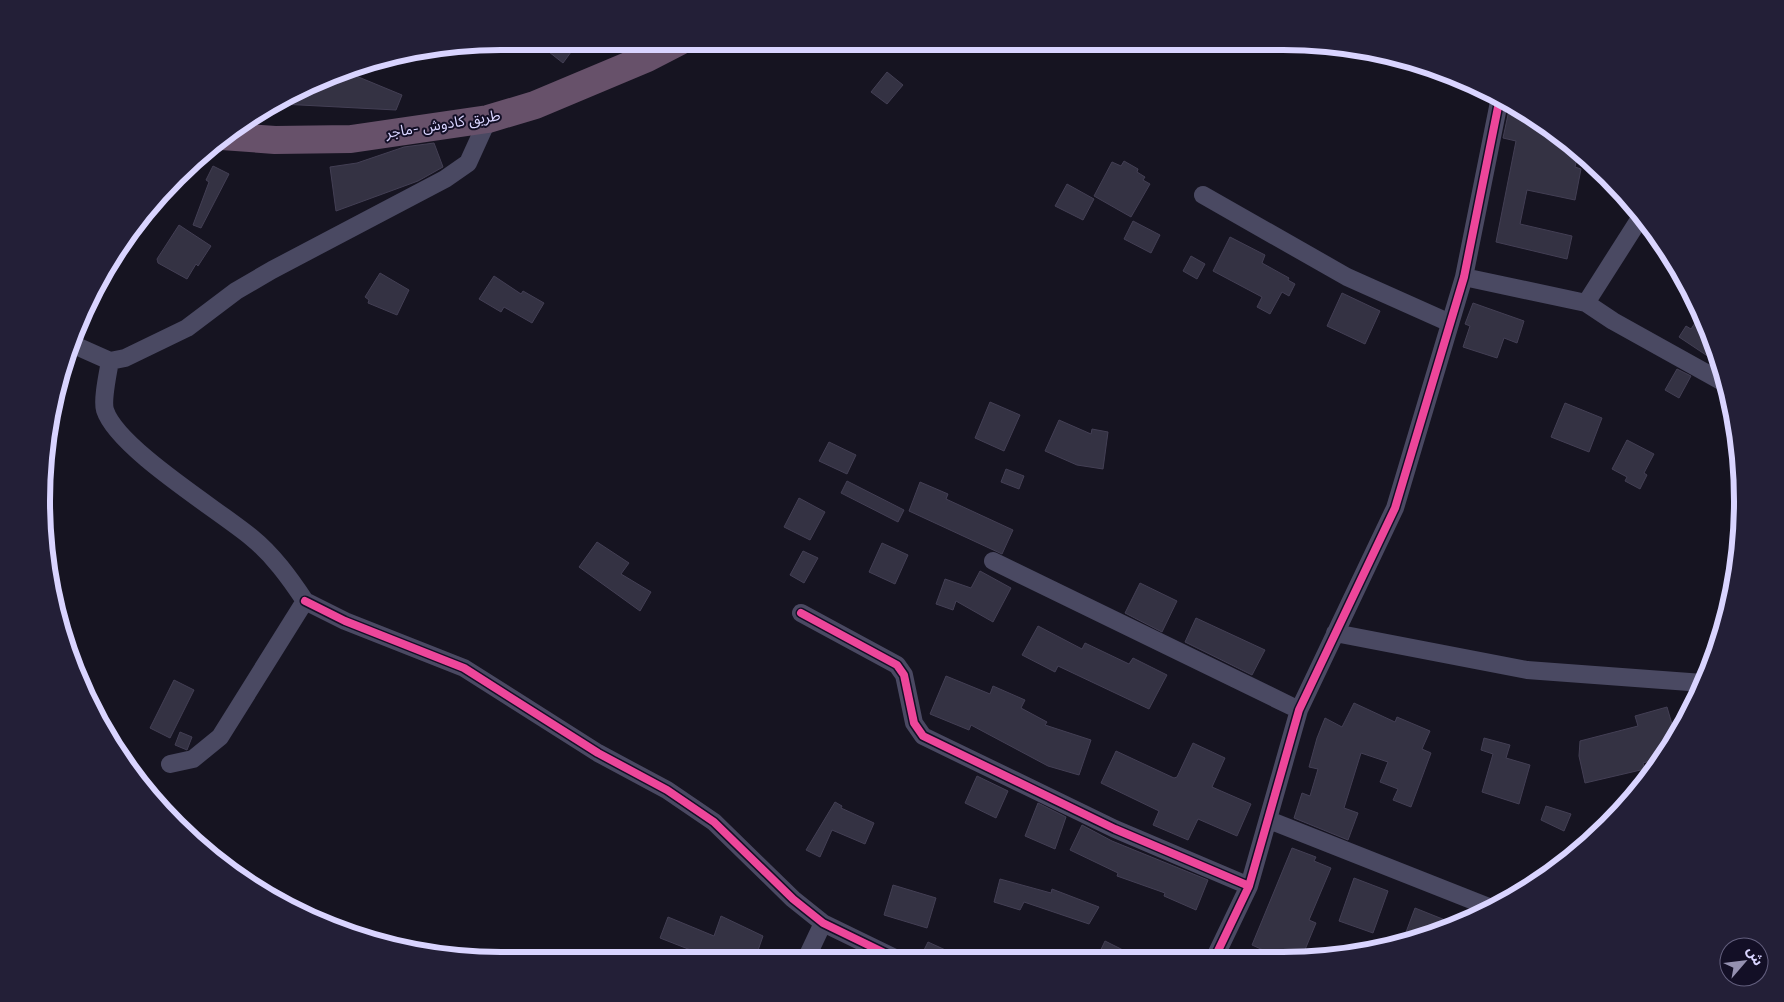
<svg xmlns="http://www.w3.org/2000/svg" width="1784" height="1002" font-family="'Nunito Sans','Noto Sans Arabic',sans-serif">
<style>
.building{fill:#343243;stroke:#433f54}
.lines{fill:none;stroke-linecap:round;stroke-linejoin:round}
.street{stroke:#4a4962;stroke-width:18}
.highway{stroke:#67516a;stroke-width:28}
.cycleway-casing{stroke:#130f26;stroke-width:11}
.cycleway{stroke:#ed469a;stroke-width:8}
.labels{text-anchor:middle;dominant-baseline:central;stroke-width:4;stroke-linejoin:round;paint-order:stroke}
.street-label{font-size:15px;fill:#d9d4ff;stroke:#130f26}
.rim{fill:none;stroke:#d9d4ff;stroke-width:6}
</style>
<rect width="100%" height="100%" fill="#161421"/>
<path class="building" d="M535,41H579L563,63Z
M344,71L402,95L396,110L281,104Z
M887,72L903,85L887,104L871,92Z
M1509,110L1529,114L1579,150L1575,167L1581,169L1575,200L1527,190L1520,224L1572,236L1567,259L1496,242L1516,141L1503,138Z
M434,143L443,167L418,181L336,211L330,167L357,163L404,147Z
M1124,161L1138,169L1137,172L1145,177L1143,180L1150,184L1131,217L1094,196L1112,162L1121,166Z
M213,166L229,174L201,228L193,225L209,182L206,180Z
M1067,184L1094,199L1083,220L1055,206Z
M1133,221L1160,235L1151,253L1124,239Z
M179,225L211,246L198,266L196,264L187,279L158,263L157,259Z
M1230,237L1265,255L1262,263L1289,278L1288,280L1295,284L1289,296L1282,292L1270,314L1257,307L1262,297L1213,271Z
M1191,256L1205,264L1197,279L1183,271Z
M380,273L409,290L397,315L368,303L369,300L365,297Z
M494,276L521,294L523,291L544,303L532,323L504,307L501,312L479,299Z
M1342,293L1380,311L1365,344L1327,326Z
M1473,303L1524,321L1517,343L1504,338L1497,358L1463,347L1470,326L1465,324Z
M1701,314L1710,336L1721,365L1679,337L1686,326L1691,329Z
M1677,369L1691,376L1679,398L1665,390Z
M990,402L1020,415L1004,451L975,438Z
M1565,403L1602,418L1589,452L1551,437Z
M1059,420L1091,434L1092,429L1108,432L1103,469L1077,465L1045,451Z
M1627,440L1654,454L1644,473L1647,475L1640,489L1625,481L1627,477L1612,469Z
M829,442L856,455L847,474L819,461Z
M1006,469L1024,476L1019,489L1001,482Z
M847,481L904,510L898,522L841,493Z
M920,482L948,494L946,499L1013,530L1002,554L909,511Z
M799,498L825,512L810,540L784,527Z
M597,542L629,563L621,574L651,592L640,611L579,567Z
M882,543L908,555L895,584L869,572Z
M803,551L818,558L804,583L790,575Z
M980,571L1011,588L993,622L956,601L953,610L936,604L945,579L971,588Z
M1140,583L1177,601L1162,632L1125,613Z
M1196,618L1265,650L1252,675L1185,642Z
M1038,626L1082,649L1085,643L1129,664L1133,658L1167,675L1149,709L1058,666L1055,672L1022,655Z
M946,676L990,694L993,686L1025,700L1021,708L1047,722L1045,725L1091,740L1079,775L1048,766L971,725L969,730L930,714Z
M174,680L194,690L170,738L150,728Z
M1354,703L1395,722L1397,717L1430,731L1422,749L1431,753L1411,807L1393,800L1398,789L1380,782L1388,762L1361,753L1344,808L1358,813L1348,840L1294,818L1302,793L1310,796L1318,769L1309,767L1317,738L1325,718L1342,727Z
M1667,707L1676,738L1660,758L1643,763L1645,769L1585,783L1579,756L1580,741L1638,726L1635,716Z
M180,732L192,737L187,750L175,745Z
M1484,738L1510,745L1506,758L1530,765L1519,804L1482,792L1493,754L1481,750Z
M1193,743L1225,758L1212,787L1251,804L1237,836L1198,819L1188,840L1153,825L1159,811L1101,783L1116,751L1174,778L1177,777Z
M977,776L1008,791L996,818L965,803Z
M835,802L842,806L841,808L874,823L865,844L832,830L820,857L806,850Z
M1038,803L1066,817L1055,849L1025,836Z
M1546,806L1571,814L1564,831L1541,820Z
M1082,825L1112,841L1208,880L1196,910L1164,896L1165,893L1117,876L1118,873L1070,850Z
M1292,848L1316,857L1314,861L1331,868L1309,920L1316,923L1302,957H1279L1252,945Z
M1354,878L1388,891L1373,933L1339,921Z
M1000,879L1051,893L1052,889L1099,907L1089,924L1024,902L1020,910L994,902Z
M893,885L936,898L927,928L884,915Z
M1415,908L1445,920L1441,932L1431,936L1402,943Z
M721,916L763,936L755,959H705L706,956L660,938L668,917L714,936Z
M1105,941L1139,958H1097Z
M928,942L963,958H931L922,954Z"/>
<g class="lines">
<path class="street" d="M1203,195L1347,277L1450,323
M1464,277L1586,303L1613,321L1728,385
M1586,303L1642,215
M74,345L110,361L125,358L187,328L236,291L272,270L445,179L468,163L488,119
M110,361C108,373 102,400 105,410C117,448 217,509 251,537C273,555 289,577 305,601L220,737L193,759L170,764
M993,561L1299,710
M305,601L345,621L464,668L598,753L667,790L714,822L793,899L823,923L895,958
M801,613L897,665L904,675L914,723L923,736L1115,829L1249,886
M1335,633L1527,670L1703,683
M1269,820L1489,907
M1215,957L1249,886L1299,710L1395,508L1464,277L1500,97
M806,959L823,923"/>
<path class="highway" d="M222,136L275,140L351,139L488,119L535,105L647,58L680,41"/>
<g class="cycleway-casing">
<path id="cycleway" d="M305,601L345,621L464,668L598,753L667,790L714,822L793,899L823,923L895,958
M801,613L897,665L904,675L914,723L923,736L1115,829L1249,886
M1215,957L1249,886L1299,710L1395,508L1464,277L1500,97"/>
</g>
<use href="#cycleway" class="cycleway"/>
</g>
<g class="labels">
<g class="street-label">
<text transform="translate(443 124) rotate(-9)">طريق كادوش -ماجر</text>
</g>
</g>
<path d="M0 0H1784V1002H0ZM501 50H1283A451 451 0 0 1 1734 501V501A451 451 0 0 1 1283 952H501A451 451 0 0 1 50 501V501A451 451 0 0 1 501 50Z" fill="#231f37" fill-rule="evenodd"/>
<path class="rim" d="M501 50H1283A451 451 0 0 1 1734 501V501A451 451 0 0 1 1283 952H501A451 451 0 0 1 50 501V501A451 451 0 0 1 501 50Z"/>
<g transform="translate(1744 962) rotate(62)"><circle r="24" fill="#130f26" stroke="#625e7d"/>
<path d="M0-4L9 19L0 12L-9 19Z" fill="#9591b1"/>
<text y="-8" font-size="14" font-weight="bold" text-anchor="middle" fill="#d9d4ff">ش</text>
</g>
</svg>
